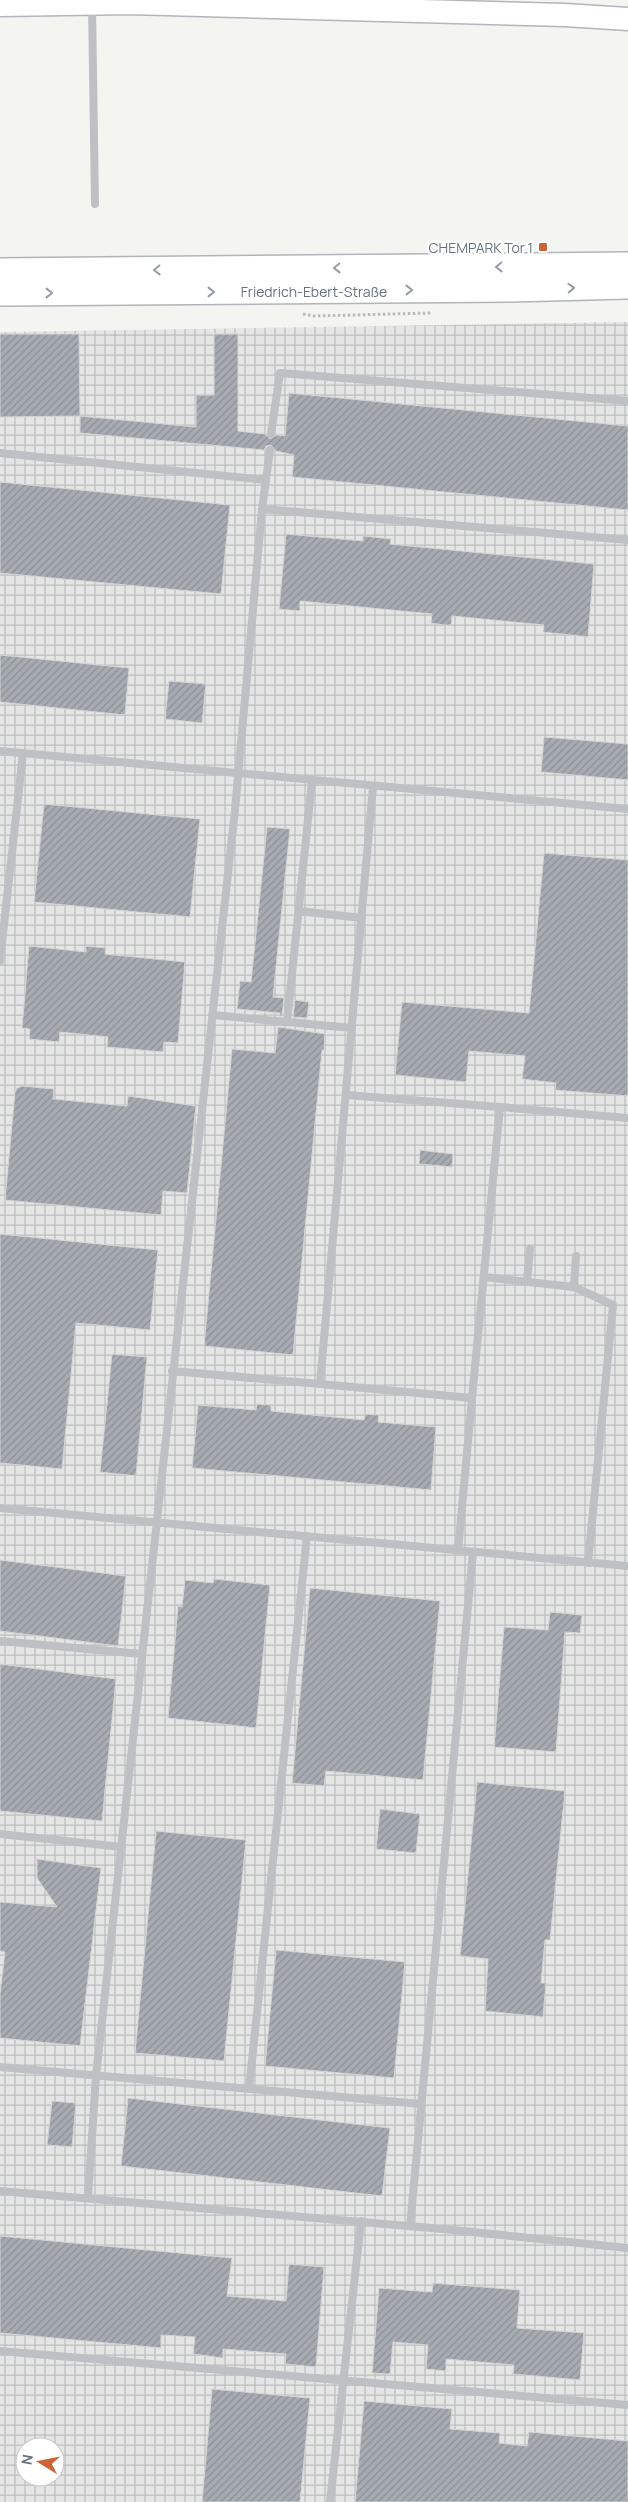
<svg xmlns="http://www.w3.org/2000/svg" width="628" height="2502" font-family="Manrope,sans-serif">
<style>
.industrial{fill:url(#industrial-grid);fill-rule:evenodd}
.building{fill:url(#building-hatch);stroke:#d5d5d3}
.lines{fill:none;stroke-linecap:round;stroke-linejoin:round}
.secondary-casing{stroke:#b2b6ba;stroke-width:25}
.primary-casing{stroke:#b1b4b8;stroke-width:28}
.path{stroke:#b7b9bc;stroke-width:3;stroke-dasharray:2.5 2.5;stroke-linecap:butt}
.lane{stroke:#bec0c4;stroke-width:8}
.secondary{stroke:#fff;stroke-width:22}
.primary{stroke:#fff;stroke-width:25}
.oneway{stroke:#959ca5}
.poi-dot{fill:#cc6438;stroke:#fff;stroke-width:2}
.labels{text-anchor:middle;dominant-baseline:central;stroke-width:5;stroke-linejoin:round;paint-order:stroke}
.poi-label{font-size:14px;fill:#67727e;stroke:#fff;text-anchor:end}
.street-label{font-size:14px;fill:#67727e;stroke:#fff}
</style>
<defs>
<pattern id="industrial-grid" width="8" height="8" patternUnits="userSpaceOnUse" patternTransform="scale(1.25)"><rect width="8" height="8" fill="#e4e5e4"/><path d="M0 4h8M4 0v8" fill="none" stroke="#bdbebe"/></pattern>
<pattern id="building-hatch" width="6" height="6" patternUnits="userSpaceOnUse" patternTransform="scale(1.25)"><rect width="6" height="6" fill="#a7acb2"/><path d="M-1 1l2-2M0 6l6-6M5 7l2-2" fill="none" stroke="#8c9096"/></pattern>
</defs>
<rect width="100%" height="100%" fill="#f4f4f1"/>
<path class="industrial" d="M628,322V2502H0V332ZM25,2447H55V2477H25Z"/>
<path class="building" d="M0,334H79L80,416L196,427V395H214V334H238V431L265,434L270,439L277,435L285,436L289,393L628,426V510L292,477L294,455L276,451L271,445L266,446L264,450L80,433V416L0,417Z
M0,482L230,505L221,594L0,573Z
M286,534L363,541V536L391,539L390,544L594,564L588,637L543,632L544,625L452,616L451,625H444L431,623L432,614L300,601V611L279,609Z
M0,655L129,668L125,715L0,702Z
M169,681L206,684L202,723L165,719Z
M544,737L628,744V780L541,772Z
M44,804L200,819L190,917L34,902Z
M267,827L290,829L273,997L284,998L282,1016H279L280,1013L237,1009L240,981L251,982Z
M544,853L628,860V1096L555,1090L556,1083L522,1079L525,1056L469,1051L466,1082L395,1075L402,1002L529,1013Z
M29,946L86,952V946L106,948L105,954L185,962L178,1043L164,1042L163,1052L107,1047L108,1037L60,1032L59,1042L29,1039L30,1029L22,1028Z
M295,1000L309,1002L307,1018L293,1017Z
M278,1027L325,1034L324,1050H322L293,1355L204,1346L232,1049L275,1053Z
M22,1086L54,1089L53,1099L127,1106L128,1096L196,1106L187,1193L163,1191L161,1215L5,1200L15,1092L17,1088Z
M420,1150L453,1154L452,1167L419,1164Z
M0,1234L158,1250L150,1330L76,1323L62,1469L0,1463Z
M112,1354L147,1357L136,1476L100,1472Z
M257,1404L271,1405V1411L364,1420L365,1414L379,1415L378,1422L436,1427L431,1490L192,1468L198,1405L256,1410Z
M0,1560L126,1576L118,1646L0,1631Z
M214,1579L270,1585L256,1728L168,1718L178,1606L182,1607L185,1580L213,1583Z
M310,1588L440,1601L423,1780L326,1771L324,1786L292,1783Z
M550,1612L582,1615L580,1633L565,1632L556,1752L494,1747L504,1627L548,1630Z
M0,1664L116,1679L102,1821L0,1811Z
M477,1782L565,1791L550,1940H545L541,1983H546L543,2017L485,2011L488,1959L460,1956Z
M380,1809L420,1814L416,1853L376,1849Z
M156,1831L246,1840L224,2061L135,2053Z
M37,1859L101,1868L80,2046L0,2038V1994L5,1952L0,1951V1902L57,1907L37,1878Z
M276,1950L405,1962L394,2078L265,2066Z
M128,2098L390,2128L382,2196L121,2166Z
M52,2101L76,2103L72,2147L47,2145Z
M0,2236L232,2258L227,2296L286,2301L289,2264L324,2267L316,2367L285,2364L286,2354L223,2349V2358L193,2354L195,2337L161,2335V2348L0,2333Z
M433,2283L520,2290L517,2328L584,2333L580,2380L513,2374L514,2365L446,2359V2371L426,2369L428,2345L393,2342L390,2374L372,2373L379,2288L432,2292Z
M212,2389L310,2398L300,2502H202Z
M364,2401L452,2409L450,2429L500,2433L499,2443L527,2446L529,2432L628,2441V2502H355Z"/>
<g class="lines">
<g class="secondary-casing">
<path id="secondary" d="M0,5L130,3L565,15L628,19"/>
</g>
<g class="primary-casing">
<path id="primary" d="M0,271L628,265
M0,293L510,289L628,286"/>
</g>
<path class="path" d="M303,314L314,316L431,313"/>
<path class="lane" d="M92,5L95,204
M271,434L280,373L628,401
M0,453L266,480L262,509
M266,480L270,450
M0,751L628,809
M373,786L320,1384L472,1398L458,1551
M299,911L362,918
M0,961L23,753
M212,1015L352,1028
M287,1022L312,781
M346,1095L500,1107
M484,1277L574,1287L613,1305L588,1563
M527,1282L530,1249
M574,1287L576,1256
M172,1371L320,1384
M472,1398L500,1107L628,1118
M0,1508L628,1566
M0,1641L142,1654
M0,1834L122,1847
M0,2067L421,2104
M249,2089L307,1536
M0,2191L443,2229L628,2248
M88,2197L96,2076L235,810L262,509L628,540
M410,2226L473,1552
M0,2351L628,2405
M330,2502L361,2221"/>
<use href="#secondary" class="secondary"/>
<use href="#primary" class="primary"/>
</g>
<defs><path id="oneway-chevron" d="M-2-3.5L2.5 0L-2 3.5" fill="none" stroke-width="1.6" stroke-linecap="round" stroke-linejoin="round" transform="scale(1.25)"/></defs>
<g class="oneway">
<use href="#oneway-chevron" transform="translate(499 267) rotate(179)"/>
<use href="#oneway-chevron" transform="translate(337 268) rotate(179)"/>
<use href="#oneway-chevron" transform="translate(157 270) rotate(179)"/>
<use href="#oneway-chevron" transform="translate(571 288) rotate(-2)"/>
<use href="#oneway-chevron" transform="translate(409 290)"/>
<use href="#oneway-chevron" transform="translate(211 292)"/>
<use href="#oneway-chevron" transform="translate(49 293)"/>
</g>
<rect class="poi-dot" x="538" y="242" width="10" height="10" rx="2.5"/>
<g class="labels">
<g class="poi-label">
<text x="533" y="247">CHEMPARK Tor 1</text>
</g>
<g class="street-label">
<text x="314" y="291">Friedrich-Ebert-Straße</text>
</g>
</g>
<g transform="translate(40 2462) rotate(280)"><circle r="24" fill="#ffffff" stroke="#c2c7cb"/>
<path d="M0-4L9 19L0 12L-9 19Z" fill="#cc6438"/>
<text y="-8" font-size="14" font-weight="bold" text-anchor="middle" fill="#67727e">N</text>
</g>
</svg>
